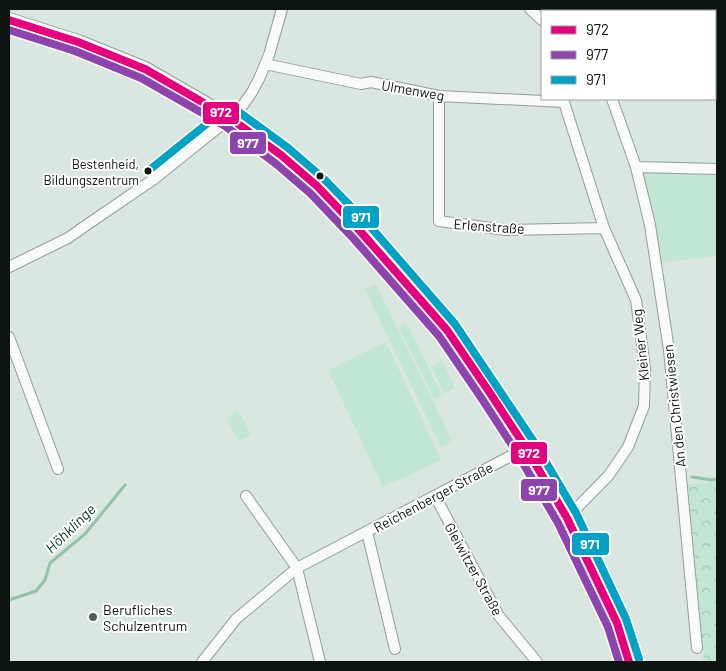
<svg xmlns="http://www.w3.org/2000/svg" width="726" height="671" font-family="Barlow,sans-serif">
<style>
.green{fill:#c1e6d3}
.forest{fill:url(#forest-crowns)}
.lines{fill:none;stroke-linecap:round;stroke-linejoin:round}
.stream{stroke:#95c1ac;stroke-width:3}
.street-casing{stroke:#929c97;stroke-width:12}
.secondary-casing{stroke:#929c97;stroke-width:16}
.street{stroke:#f9fbfa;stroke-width:10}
.secondary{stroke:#f9fbfa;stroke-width:14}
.bus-1-casing{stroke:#fff;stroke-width:11}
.bus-2-casing{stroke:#fff;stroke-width:11}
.bus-3-casing{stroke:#fff;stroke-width:11}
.bus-1{stroke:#e5007d;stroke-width:8}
.bus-2{stroke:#8e44ad;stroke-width:8}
.bus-3{stroke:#01a2c4;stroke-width:8}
.bus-dot{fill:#0c1410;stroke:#fff;stroke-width:2}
.poi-dot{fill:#545e59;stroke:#fff;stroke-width:2}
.labels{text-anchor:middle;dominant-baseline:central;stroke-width:4;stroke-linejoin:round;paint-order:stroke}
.bus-label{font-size:13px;fill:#0c1410;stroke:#fff;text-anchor:end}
.street-label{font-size:14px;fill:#0c1410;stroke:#fff}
.poi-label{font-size:14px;fill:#0c1410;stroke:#fff;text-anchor:start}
.water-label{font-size:15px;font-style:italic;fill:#053724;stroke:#fff}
.line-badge{stroke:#fff;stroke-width:2}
.badge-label{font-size:14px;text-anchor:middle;font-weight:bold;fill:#fff}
</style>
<defs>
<pattern id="forest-crowns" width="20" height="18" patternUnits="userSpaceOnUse" patternTransform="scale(1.25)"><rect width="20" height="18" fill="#c1e6d3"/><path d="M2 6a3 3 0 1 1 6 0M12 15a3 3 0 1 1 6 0" fill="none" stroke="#a5c4b4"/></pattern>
</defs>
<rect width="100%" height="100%" fill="#dae7e0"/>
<path class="green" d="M636,167L717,169V256L656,263Z
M376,284L452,441L441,447L365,289Z
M406,322L442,395L434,399L398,326Z
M386,342L441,460L383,487L328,370Z
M442,360L455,388L444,393L431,366Z
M238,411L251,435L238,441L226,418Z"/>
<path class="forest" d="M717,481V662H704L688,485Z"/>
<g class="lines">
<path class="stream" d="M692,477L712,480L717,479
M9,600L36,591L45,580L50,563L85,534L125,485"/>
<g class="street-casing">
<path id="street" d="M530,9L542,20
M573,9L574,11
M265,64L361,84L371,82L439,96L564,102
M439,96V221L506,230L604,228
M563,99L604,228L636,300L645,368L644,406L628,447L609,475L567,518
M612,99L636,167L650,225L669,350L697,648
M636,167L717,169
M9,267L68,238L88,224L154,179L230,118L243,105L252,92L259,79L269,55L282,9
M9,337L58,469
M246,496L297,568L320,662
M435,496L499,616L537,662
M367,532L395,649
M202,662L236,619L297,568L526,448"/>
</g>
<g class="secondary-casing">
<path id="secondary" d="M9,20L78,42L145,69L230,118L281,155L317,186L360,231L447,330L490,393L526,448L567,518L617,623L629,662"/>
</g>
<use href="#street" class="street"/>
<use href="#secondary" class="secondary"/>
<g class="bus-1-casing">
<path id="bus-1" d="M9,20L78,42L145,69L230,118L281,155L317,186L360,231L447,330L490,393L526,448L567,518L617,623L629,662"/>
</g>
<g class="bus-2-casing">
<path id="bus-2" d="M9,30L75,51L141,78L225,126L275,163L310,193L353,238L439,336L482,399L517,453L558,523L608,627L619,662"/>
</g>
<g class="bus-3-casing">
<path id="bus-3" d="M148,171L224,110L230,108L236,110L287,147L324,179L368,224L455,324L534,442L576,513L626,619L639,659"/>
</g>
<use href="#bus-1" class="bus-1"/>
<use href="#bus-2" class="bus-2"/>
<use href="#bus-3" class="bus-3"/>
</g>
<g class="bus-dot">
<circle cx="148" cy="171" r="4.5"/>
<circle cx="320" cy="176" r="4.5"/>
</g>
<circle class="poi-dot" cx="93" cy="617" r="5"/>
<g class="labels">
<g class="bus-label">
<text x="139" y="164">Bestenheid,<tspan x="139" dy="16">Bildungszentrum</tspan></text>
</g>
<g class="street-label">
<text transform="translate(413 90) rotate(10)">Ulmenweg</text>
<text transform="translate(489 226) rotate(4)">Erlenstraße</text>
<text transform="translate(640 345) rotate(-96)">Kleiner Weg</text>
<text transform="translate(674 406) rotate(-96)">An den Christwiesen</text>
<text transform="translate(433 497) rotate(-28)">Reichenberger Straße</text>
<text transform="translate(474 569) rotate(61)">Gleiwitzer Straße</text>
</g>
<g class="poi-label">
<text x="103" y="609">Berufliches<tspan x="103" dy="16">Schulzentrum</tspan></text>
</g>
<g class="water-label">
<text transform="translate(70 528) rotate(-44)">Höhklinge</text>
</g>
</g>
<g class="line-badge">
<rect x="202" y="101" width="38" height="24" rx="5" fill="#e5007d"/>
<rect x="229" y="131" width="38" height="24" rx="5" fill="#8e44ad"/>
<rect x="342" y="205" width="38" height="24" rx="5" fill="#01a2c4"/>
<rect x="510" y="441" width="38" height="24" rx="5" fill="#e5007d"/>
<rect x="520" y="478" width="38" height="24" rx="5" fill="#8e44ad"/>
<rect x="571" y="532" width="39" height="24" rx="5" fill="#01a2c4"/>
</g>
<g class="badge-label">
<text x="221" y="117">972</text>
<text x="248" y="148">977</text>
<text x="361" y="222">971</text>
<text x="529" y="458">972</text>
<text x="539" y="495">977</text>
<text x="590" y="549">971</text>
</g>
<rect width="726" height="671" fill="none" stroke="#0c1410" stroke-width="20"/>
<rect x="541" y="10" width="175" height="90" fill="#ffffff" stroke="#9ea19f"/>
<rect x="551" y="26" width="25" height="8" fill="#e5007d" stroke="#9ea19f"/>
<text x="586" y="35" font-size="15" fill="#0c1410">972</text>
<rect x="551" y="51" width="25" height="8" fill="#8e44ad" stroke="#9ea19f"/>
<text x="586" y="60" font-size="15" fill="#0c1410">977</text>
<rect x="551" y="76" width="25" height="8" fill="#01a2c4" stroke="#9ea19f"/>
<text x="586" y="85" font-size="15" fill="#0c1410">971</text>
</svg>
